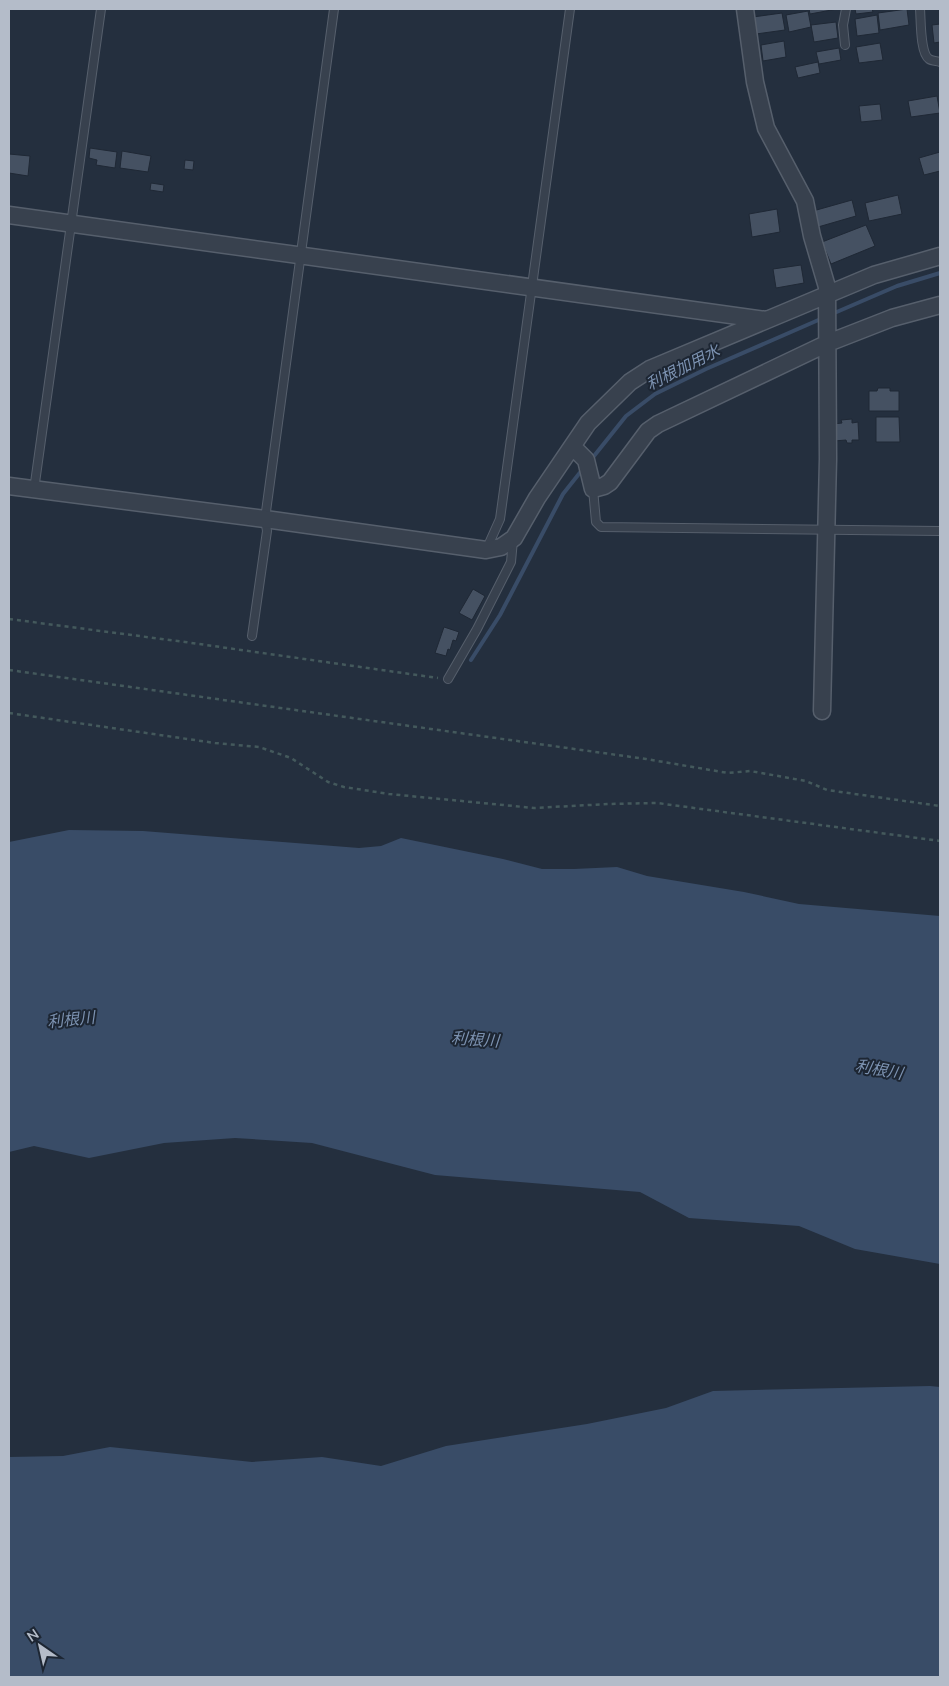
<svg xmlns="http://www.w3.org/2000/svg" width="949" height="1686" font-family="'Nunito Sans','Noto Sans JP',sans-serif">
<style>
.water{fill:#394c67}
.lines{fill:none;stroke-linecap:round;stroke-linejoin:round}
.stream{stroke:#394c67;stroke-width:4}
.building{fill:#455162;stroke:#1f2835}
.lane-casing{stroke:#565f6c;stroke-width:10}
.street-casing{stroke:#565f6c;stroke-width:19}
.path{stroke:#44595c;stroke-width:2.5;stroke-dasharray:4 4;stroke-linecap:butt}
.lane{stroke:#38414e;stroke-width:8}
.street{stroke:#38414e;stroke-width:16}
.labels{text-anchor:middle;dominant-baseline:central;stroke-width:4;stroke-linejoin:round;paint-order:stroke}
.water-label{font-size:16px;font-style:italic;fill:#7c92b1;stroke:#1d2633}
</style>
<rect width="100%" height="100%" fill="#242f3e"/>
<path class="water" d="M69,830L143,831L359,848L381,846L401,838L503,859L542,869H574L617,867L647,876L744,892L799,904L940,916V1264L855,1249L799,1226L689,1218L640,1192L435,1175L312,1143L235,1138L164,1143L89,1158L34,1146L9,1152V842Z
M930,1386L940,1387V1677H9V1457L63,1456L110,1447L252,1462L322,1457L381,1466L446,1446L587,1424L666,1408L713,1391Z"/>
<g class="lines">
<path class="stream" d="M832,314L897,286L940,273
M590,461L626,416L655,394L706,369L823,318
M471,660L500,615L563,494L582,470"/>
</g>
<path class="building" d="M809,9H837L810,14Z
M855,9H872L873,12L856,14Z
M907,9L909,25L880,30L878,13Z
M808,11L811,27L789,32L786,15Z
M782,13L785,30L756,34L753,17Z
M877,15L879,33L857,36L855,19Z
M836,22L838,38L814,42L811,25Z
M940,24V42L934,43L932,25Z
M784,41L786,57L763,61L761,45Z
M880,43L883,60L859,63L856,47Z
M839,48L841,60L819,64L816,52Z
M818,62L820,73L798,78L795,67Z
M937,96L940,113L911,117L908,101Z
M880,104L882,120L861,122L859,106Z
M90,148L117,152L115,168L96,165L97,160L89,158Z
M122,151L151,156L148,172L120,168Z
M940,152V171L924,175L919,158Z
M9,154L30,156L28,176L9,173Z
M185,160L194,161L193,170L184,169Z
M151,183L164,185L163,192L150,190Z
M898,195L902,214L869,221L865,203Z
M852,200L856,216L818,227L813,211Z
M777,209L780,232L752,237L749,214Z
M866,225L875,246L831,264L822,242Z
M801,265L804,283L776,288L773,269Z
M878,388H890V391H899V411H869V391H877Z
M876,417H899L900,442H876Z
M852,419V423L858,422L859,440H852V443H847L846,440L834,441L833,424L842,423L841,420Z
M473,589L485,596L472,620L459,613Z
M444,627L459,632L456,641L453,640L450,650L448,649L446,656L435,653Z"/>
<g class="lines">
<g class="lane-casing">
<path id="lane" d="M920,9C921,20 920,53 929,59C932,61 937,61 940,62
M845,45L843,25L846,9
M593,489L596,522L601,527L940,531
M34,490L101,9
M487,548L500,519L570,9
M252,636L267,531L265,519L334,9
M448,679L477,629L511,562L513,540"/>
</g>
<g class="street-casing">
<path id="street" d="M745,9L755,82L766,128L805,201L812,236L827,287L828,459L822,711
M9,215L766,320
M573,447L586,460L593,489L604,486L610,482L648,431L658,424L828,343L892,318L940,305
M9,486L265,519L479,549L486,550L501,547L514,538L537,498L588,423L630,382L650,369L874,275L940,256"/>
</g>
<path class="path" d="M9,619L185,642L438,678
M9,670L646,759L728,773L750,771L806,781L827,790L940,806
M9,713L215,743L259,747L291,758L328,782L344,787L389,794L534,808L608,804L657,803L940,841"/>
<use href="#lane" class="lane"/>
<use href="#street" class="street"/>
</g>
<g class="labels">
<g class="water-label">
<text transform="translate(683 368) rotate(-27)">利根加用水</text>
<text transform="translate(71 1020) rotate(-6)">利根川</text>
<text transform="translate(475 1040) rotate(4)">利根川</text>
<text transform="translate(879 1070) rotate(10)">利根川</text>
</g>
</g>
<rect width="949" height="1686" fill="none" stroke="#b4bcc9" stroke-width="20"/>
<g transform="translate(40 1646) rotate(326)" stroke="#1d2633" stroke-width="4" paint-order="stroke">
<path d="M0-4L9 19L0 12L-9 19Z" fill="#b4bcc9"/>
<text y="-8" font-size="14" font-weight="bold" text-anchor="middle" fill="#b4bcc9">N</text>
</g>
</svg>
